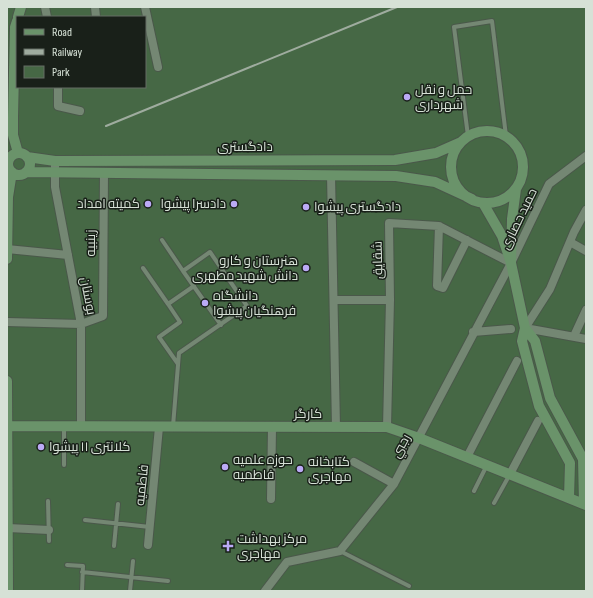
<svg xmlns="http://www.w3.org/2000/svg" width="593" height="598" font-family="'Sofia Sans Condensed',Cairo,sans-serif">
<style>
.green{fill:#466845;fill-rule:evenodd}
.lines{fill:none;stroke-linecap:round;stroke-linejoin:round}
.lane-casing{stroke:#4a584a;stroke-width:6}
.street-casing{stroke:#4a584a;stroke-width:10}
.secondary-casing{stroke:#4a584a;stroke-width:12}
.lane{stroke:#748773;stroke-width:4}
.street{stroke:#748773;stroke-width:8}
.secondary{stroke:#6a936a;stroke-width:10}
.rail{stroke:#9fac9f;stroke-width:2}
.poi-dot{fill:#bbaaf6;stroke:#192019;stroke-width:1.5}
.labels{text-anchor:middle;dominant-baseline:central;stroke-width:3;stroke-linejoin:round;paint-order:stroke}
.poi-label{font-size:13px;fill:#d6e1d6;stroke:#192019;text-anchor:start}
.street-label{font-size:13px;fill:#d6e1d6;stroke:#192019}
</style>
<rect width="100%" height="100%" fill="#2b3c2b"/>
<path class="green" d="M7,7H586V591H7ZM17,17H145V87H17Z"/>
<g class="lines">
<g class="lane-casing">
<path id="lane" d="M468,136L454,27L492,21L506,136
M162,240L183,271L210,252L247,306L179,353L173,426
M143,268L168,304L194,286
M183,271L221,325
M168,304L180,322L159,337L178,364
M64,465V427
M474,491L487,465
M48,501L49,541
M494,503L510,474
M85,520L150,527
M114,546L118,504
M340,551L409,586
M67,565L83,566L82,591
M82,572L168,581
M130,591L133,561"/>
</g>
<g class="street-casing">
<path id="street" d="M45,7L47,17
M95,7L96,17
M145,7L158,67
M58,87V106L80,111
M55,161V187L81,324V426
M331,175L336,427
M586,210L574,232L550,289L525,328L586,339
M439,226L437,286L443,288L467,240
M570,242L586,251
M7,249L68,255
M334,300H390
M7,322L81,324L103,316L104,172
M473,332L511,329
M574,336L586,310
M387,427L390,300L389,223L439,226L511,263
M467,457L517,361
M354,462L394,484
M510,474L538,421
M271,499L272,427
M8,528L49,530
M148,545L159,427
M265,591L287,562L340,551L394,484L511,263L549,184L586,156"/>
</g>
<g class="secondary-casing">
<path id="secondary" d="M18,17L21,7
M17,21L15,27L13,117V135L18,153
M451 167a36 36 0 1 1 72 0a36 36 0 1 1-72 0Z
M8 164a11 11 0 1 1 22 0a11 11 0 1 1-22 0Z
M27,157L55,161L395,160L436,153L461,142
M26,172L396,176L435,182L472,199
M483,203L502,236L511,263L512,219L516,189
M7,259L8,197L12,172
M511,263L525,328L522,341L539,406L570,463L569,498
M525,328L535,341L550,398L583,459L584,504
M7,381L8,591
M7,426L387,427L419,438L586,505"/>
</g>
<use href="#lane" class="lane"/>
<use href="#street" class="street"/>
<use href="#secondary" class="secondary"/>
<path class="rail" d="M106,126L397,7"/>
</g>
<g class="poi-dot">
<circle cx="407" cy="97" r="4"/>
<circle cx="148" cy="204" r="4"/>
<circle cx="234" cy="204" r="4"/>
<circle cx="306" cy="207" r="4"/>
<circle cx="306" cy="268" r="4"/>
<circle cx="205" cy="303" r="4"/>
<circle cx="41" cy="447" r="4"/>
<circle cx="225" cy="467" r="4"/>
<circle cx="300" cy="469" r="4"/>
<path d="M226 540h4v4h4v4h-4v4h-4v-4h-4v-4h4z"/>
</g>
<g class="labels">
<g class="poi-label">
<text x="415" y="90">حمل و نقل<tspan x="415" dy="15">شهرداری</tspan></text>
<text x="140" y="204" text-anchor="end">کمیته امداد</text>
<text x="226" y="204" text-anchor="end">دادسرا پیشوا</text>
<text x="314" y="207">دادگستری پیشوا</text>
<text x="298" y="261" text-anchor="end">هنرستان و کارو<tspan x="298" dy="15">دانش شهید مطهری</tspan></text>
<text x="213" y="296">دانشگاه<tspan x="213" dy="15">فرهنگیان پیشوا</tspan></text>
<text x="49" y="447">کلانتری ۱۱ پیشوا</text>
<text x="233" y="460">حوزه علمیه<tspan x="233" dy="15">فاطمیه</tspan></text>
<text x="308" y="462">کتابخانه<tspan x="308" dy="15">مهاجری</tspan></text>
<text x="237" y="539">مرکز بهداشت<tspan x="237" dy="15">مهاجری</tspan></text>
</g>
<g class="street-label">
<text x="245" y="147">دادگستری</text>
<text transform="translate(519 219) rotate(-64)">حمید حصاری</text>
<text transform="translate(91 243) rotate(-90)">زينبيه</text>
<text transform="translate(378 260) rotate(-91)">شقايق</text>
<text transform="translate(88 296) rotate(79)">بوستان</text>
<text x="308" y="414">کارگر</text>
<text transform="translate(401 446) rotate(-61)">رجبي</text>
<text transform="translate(142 485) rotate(-84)">فاطميه</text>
</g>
</g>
<rect width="593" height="598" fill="none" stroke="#d6e1d6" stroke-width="16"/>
<rect x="16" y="16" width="130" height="72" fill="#192019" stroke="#656d65"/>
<rect x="24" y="29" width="20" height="6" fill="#6a936a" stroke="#656d65"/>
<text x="52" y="36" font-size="12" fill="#d6e1d6">Road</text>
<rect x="24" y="49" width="20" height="6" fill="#9fac9f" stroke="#656d65"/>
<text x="52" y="56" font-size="12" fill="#d6e1d6">Railway</text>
<rect x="24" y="66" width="20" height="12" fill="#466845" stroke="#656d65"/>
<text x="52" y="76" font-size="12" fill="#d6e1d6">Park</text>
</svg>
